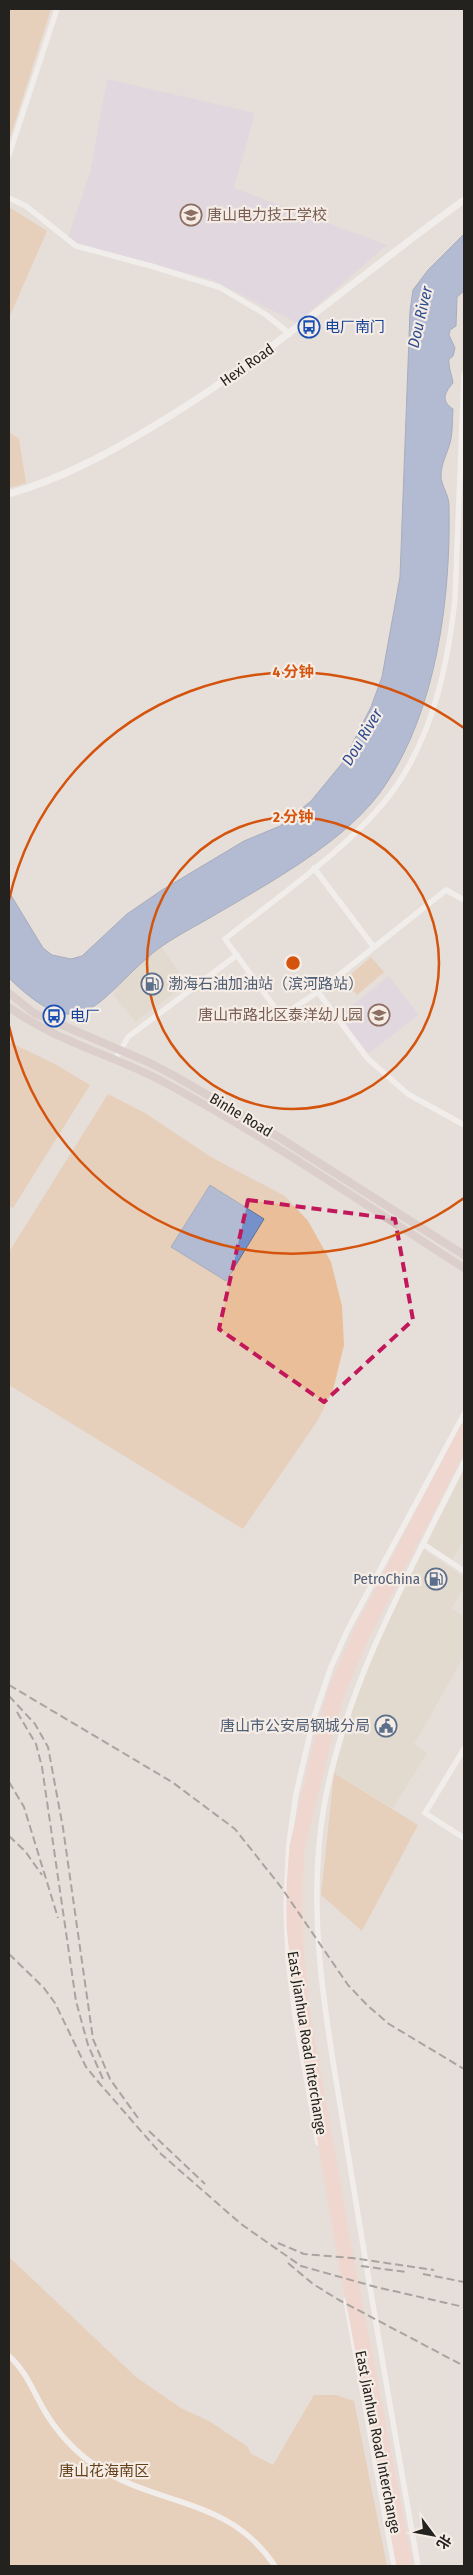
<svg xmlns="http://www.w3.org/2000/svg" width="473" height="2575" font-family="'Fira Sans Condensed','Noto Sans SC',sans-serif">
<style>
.commercial{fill:#ded6c0}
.education{fill:#dbd1e6}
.green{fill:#e9be98}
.water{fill:#7691ca;stroke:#5d7097}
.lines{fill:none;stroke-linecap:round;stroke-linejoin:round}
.minor{stroke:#fff;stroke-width:5.5}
.tertiary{stroke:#fff;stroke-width:7}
.secondary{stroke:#d0bdba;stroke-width:8}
.primary{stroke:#fbcec4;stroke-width:9}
.rail{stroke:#615d59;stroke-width:2;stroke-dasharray:8 4;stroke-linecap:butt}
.marked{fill:none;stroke:#c2185b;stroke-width:4;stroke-dasharray:10 6;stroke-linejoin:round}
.ring{fill:none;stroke:#d4540e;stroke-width:2.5}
.labels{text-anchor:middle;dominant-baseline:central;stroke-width:4.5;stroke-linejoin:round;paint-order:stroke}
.education-label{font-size:15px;fill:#785e54;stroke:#f4ece5;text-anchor:start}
.transit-label{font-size:15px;fill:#164399;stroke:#f4ece5;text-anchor:start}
.street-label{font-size:15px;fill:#24221f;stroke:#f4ece5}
.service-label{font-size:15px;fill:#4e5e75;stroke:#f4ece5;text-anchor:end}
.park-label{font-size:15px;fill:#65411c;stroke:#f4ece5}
.water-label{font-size:16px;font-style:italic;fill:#2e4b91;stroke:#f4ece5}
.centre{fill:#d4540e;stroke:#f4ece5;stroke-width:2.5}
.ring-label{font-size:15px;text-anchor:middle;font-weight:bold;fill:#d4540e;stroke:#f4ece5;stroke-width:4.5;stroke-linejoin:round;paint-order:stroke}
</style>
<rect width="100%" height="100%" fill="#e6ded8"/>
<path class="commercial" d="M161,947L187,983L136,1022L113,995L117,985Z
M464,1470V1540L452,1560L427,1543Z
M423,1549L464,1577V1588L451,1608L464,1617V1656L414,1744L427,1753L393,1808L334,1773L353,1707L374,1650Z"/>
<path class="education" d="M107,79L255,113L234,188L387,245L297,323L210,279L66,243L90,173Z
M389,976L419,1015L368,1054L339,1016Z"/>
<path class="green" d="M9,9H51L9,141Z
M9,207L47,231L9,318Z
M9,432L19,439L26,483L9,488Z
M371,957L384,972L357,995L344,980Z
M9,1042L55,1064L90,1085L13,1208L9,1206Z
M108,1094L145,1113L211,1157L285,1196L308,1221L331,1262L342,1306L344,1345L333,1390L318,1420L243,1529L9,1385V1252Z
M334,1773L418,1825L362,1931L321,1895Z
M9,2257L136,2377L181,2408L209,2421L248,2447L250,2453L273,2465L314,2395H336L354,2401L387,2566H9Z"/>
<path class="water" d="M464,234V291L457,297L456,326L450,330L449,335L455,348L453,356L449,359C448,367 452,375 453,383C444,393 441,401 453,409C452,420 453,432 450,443C447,454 441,464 441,476C441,485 449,495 449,505C451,596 437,710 384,787C370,808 347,829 327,844C289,873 247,896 206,920C190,929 173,938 158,949C97,997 84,1052 9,978V892L43,948L52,955L71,959L82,956L127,914L162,890L244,841L280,826L311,801L343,762L371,707L382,677L400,577L410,311L413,290L428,270Z
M210,1185L264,1219L226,1281L171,1247Z"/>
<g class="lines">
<path class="minor" d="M9,155L57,9
M9,198L26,206L76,246L151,266L219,287L265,314L290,334
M314,868L373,946
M464,900L446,890L318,992L368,1059L408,1094L464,1125
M318,992L281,1016L225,939C280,895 364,838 401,779C435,725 448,662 455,599L464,374
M115,1060L128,1037L237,955
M423,1544L464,1571
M464,1749L425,1813L464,1838
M318,2143L295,2015L288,1959L286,1903L289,1843L296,1794L314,1717L331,1667L348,1629L464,1414
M346,2300L394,2566
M9,2356C26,2371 33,2391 44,2410C57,2432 74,2451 96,2466C160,2508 228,2496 275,2566
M418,2566C394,2429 370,2291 348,2153C330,2039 304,1922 324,1806C346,1683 410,1572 464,1462"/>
<path class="tertiary" d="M9,494C64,478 113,451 162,421C269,356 362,273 464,200"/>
<path class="secondary" d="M9,993L34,1013L148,1062L175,1076L269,1131L464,1255
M9,1007C54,1040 109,1054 158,1079C264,1135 364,1204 464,1268"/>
<path class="primary" d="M401,2566L344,2268L300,2013L291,1926V1886L294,1846L321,1730L333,1689L357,1634L464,1428
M409,2566L351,2268L306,2015L299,1951L298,1894L300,1849L329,1732L341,1691L365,1636L464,1444"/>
<path class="rail" d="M9,1685L172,1782L235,1829L281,1887L348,1985L368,2006L389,2024L464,2069
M9,1696L35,1724L48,1747L63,1828L93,2039L110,2079L138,2118
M17,1712L36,1744L42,1767L76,2001L88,2045L103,2079
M9,1782L24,1807L58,1918
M9,1836L25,1851L42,1875
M9,1954L44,1988L55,2003L86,2067L100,2084L161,2154L241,2224L301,2266L376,2287L464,2307
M149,2131L205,2184
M278,2243L304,2254L352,2258L434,2270
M288,2263L313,2284L339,2300L464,2366
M361,2266L406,2272
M423,2274L464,2282"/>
</g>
<path d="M0 0H473V2575H0ZM248,1200L395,1219L413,1320L324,1402L219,1329Z" fill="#e6ded8" fill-opacity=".55" fill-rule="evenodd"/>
<path class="marked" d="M248,1200L395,1219L413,1320L324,1402L219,1329Z"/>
<g class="ring">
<circle cx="293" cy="963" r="146"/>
<path d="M464 1198A291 291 0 0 1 9 1026M9 900A291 291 0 0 1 464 728"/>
</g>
<defs>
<g id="school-ring" transform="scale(1.125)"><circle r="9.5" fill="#f4ece5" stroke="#8d6e63" stroke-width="1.5"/><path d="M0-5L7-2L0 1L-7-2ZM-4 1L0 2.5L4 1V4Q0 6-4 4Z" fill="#8d6e63"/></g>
<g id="bus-ring" transform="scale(1.125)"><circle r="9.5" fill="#f4ece5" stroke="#1a4fb4" stroke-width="1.5"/><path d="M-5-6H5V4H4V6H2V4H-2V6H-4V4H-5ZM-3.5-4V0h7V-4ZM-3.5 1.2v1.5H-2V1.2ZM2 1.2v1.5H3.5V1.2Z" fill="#1a4fb4"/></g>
<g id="fuel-ring" transform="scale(1.125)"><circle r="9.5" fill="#f4ece5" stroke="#5c6f8a" stroke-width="1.5"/><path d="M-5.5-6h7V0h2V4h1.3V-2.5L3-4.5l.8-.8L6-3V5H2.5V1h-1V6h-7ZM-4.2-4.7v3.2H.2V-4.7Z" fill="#5c6f8a"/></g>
<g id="civic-ring" transform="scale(1.125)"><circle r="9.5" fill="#f4ece5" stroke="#5c6f8a" stroke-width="1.5"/><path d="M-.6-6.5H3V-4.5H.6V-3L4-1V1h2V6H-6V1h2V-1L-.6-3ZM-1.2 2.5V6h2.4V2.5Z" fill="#5c6f8a"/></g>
</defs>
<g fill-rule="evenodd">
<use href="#school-ring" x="191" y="215"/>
<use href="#bus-ring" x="309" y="327"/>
<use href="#fuel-ring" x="152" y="984"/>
<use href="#school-ring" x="379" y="1015"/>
<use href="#bus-ring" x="54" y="1016"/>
<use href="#fuel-ring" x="436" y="1579"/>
<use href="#civic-ring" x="386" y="1726"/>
</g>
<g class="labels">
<g class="education-label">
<text x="207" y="215">唐山电力技工学校</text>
<text x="363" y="1015" text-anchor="end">唐山市路北区泰洋幼儿园</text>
</g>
<g class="transit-label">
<text x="325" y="327">电厂南门</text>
<text x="70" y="1016">电厂</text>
</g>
<g class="street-label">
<text transform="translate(247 365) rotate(-35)">Hexi Road</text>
<text transform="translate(241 1115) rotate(31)">Binhe Road</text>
<text transform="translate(307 2043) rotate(81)">East Jianhua Road Interchange</text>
<text transform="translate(378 2442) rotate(79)">East Jianhua Road Interchange</text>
</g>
<g class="service-label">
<text x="168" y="984" text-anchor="start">渤海石油加油站（滨河路站）</text>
<text x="420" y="1579">PetroChina</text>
<text x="370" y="1726">唐山市公安局钢城分局</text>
</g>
<g class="park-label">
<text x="104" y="2471">唐山花海南区</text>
</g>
<g class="water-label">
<text transform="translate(420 317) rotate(-77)">Dou River</text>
<text transform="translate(362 737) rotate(-59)">Dou River</text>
</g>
</g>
<circle cx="293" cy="963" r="8" class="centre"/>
<g class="ring-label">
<text x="293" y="677">4 分钟</text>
<text x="293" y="822">2 分钟</text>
</g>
<rect width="473" height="2575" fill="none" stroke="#24221f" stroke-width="20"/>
<g transform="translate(433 2535) rotate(122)" stroke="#f4ece5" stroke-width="4" paint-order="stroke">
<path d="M0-4L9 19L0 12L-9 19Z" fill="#24221f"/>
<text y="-8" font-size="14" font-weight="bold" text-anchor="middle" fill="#24221f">北</text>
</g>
</svg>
